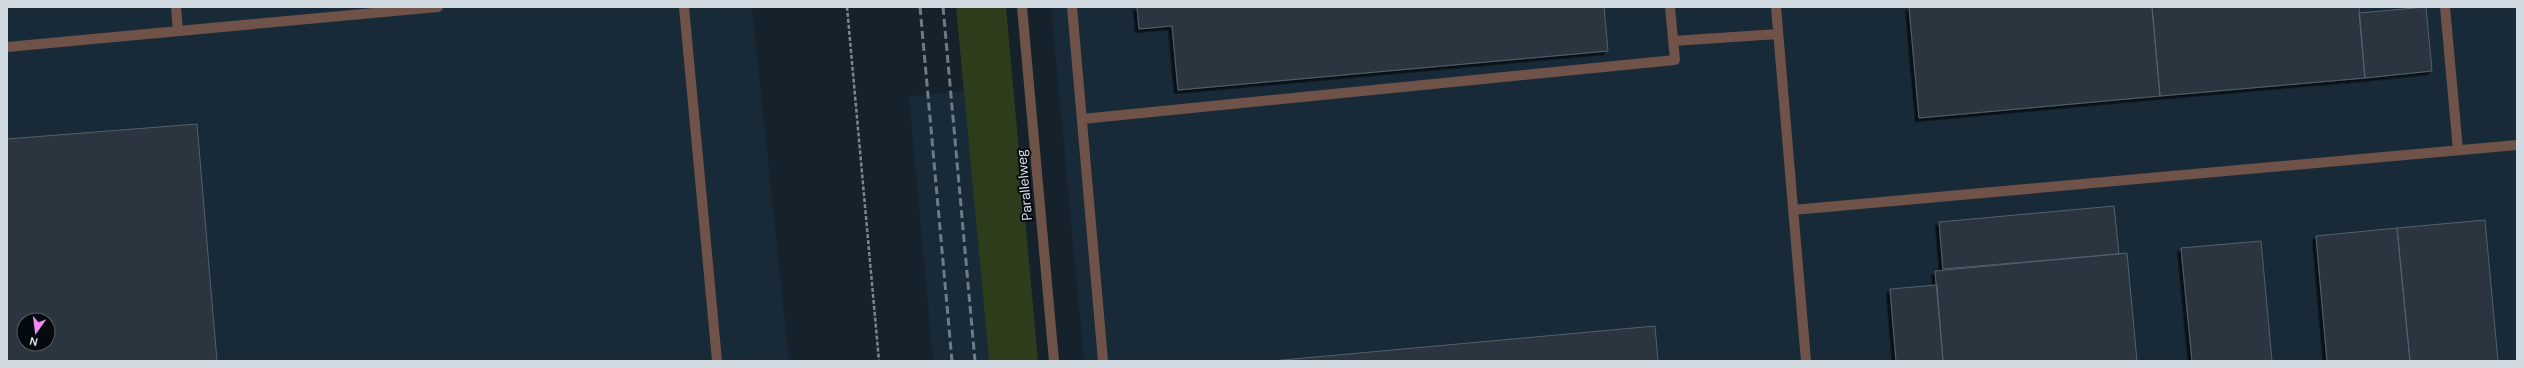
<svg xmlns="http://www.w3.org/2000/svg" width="2524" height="368" font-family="'DM Sans',sans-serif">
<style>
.built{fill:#182a38;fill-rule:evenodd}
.green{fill:#2d3c1a}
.building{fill:#293640;stroke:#52606b;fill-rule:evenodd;filter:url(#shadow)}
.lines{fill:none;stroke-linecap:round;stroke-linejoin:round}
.path{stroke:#7c868e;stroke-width:2.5;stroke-dasharray:4 2;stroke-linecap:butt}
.minor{stroke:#6f5349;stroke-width:10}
.rail{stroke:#707a83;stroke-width:3;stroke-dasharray:8 4;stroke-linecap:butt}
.labels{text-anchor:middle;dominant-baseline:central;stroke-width:4;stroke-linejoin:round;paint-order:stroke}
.street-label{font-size:14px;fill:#d2dae1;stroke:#050a0e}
</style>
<defs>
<filter id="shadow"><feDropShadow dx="-3.5" dy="3.5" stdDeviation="0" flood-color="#0009"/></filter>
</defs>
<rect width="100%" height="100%" fill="#15212b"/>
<path class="built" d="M7,7H752L789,361H7ZM24,320H48V344H24Z
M1051,7H2517V361H1084Z
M964,91L989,361H933L909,96Z"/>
<path class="green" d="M956,7H1006L1038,361H989Z"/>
<path class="building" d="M1137,7H1604L1608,51L1178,90L1172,26L1139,29Z
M1909,7H2152L2160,96L1919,118Z
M2152,7H2359L2365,78L2160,96Z
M2426,7L2432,71L2365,78L2359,13Z
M197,124L217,361H7V139ZM24,320H48V344H24Z
M2114,206L2119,254L1943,269L1939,222Z
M2485,220L2498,361H2410L2397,228Z
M2397,228L2410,361H2327L2316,236Z
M2261,241L2272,361H2192L2181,248Z
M2127,253L2137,361H1943L1935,271Z
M1937,285L1943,361H1896L1890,289Z
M1655,326L1658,361H1272Z"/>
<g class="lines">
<path class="path" d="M847,7L879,361"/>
<path class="minor" d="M176,7L178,31
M684,7L717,361
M1022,7L1054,361
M1072,7L1103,361
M1776,7L1806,361
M2445,7L2458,150
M1673,41L1778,34
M7,47L438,7
M1082,119L1675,60L1670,7
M1793,210L2517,145"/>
<path class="rail" d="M920,7L952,361
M943,7L975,361"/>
</g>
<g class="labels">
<g class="street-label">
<text transform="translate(1024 185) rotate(-95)">Parallelweg</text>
</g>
</g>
<rect width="2524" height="368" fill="none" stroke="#d2dae1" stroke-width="16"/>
<g transform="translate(36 332) rotate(194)"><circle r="19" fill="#050a0e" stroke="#575d62"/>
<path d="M0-3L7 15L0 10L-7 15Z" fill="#f28af3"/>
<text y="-6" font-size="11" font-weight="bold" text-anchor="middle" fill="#d2dae1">N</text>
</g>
</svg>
